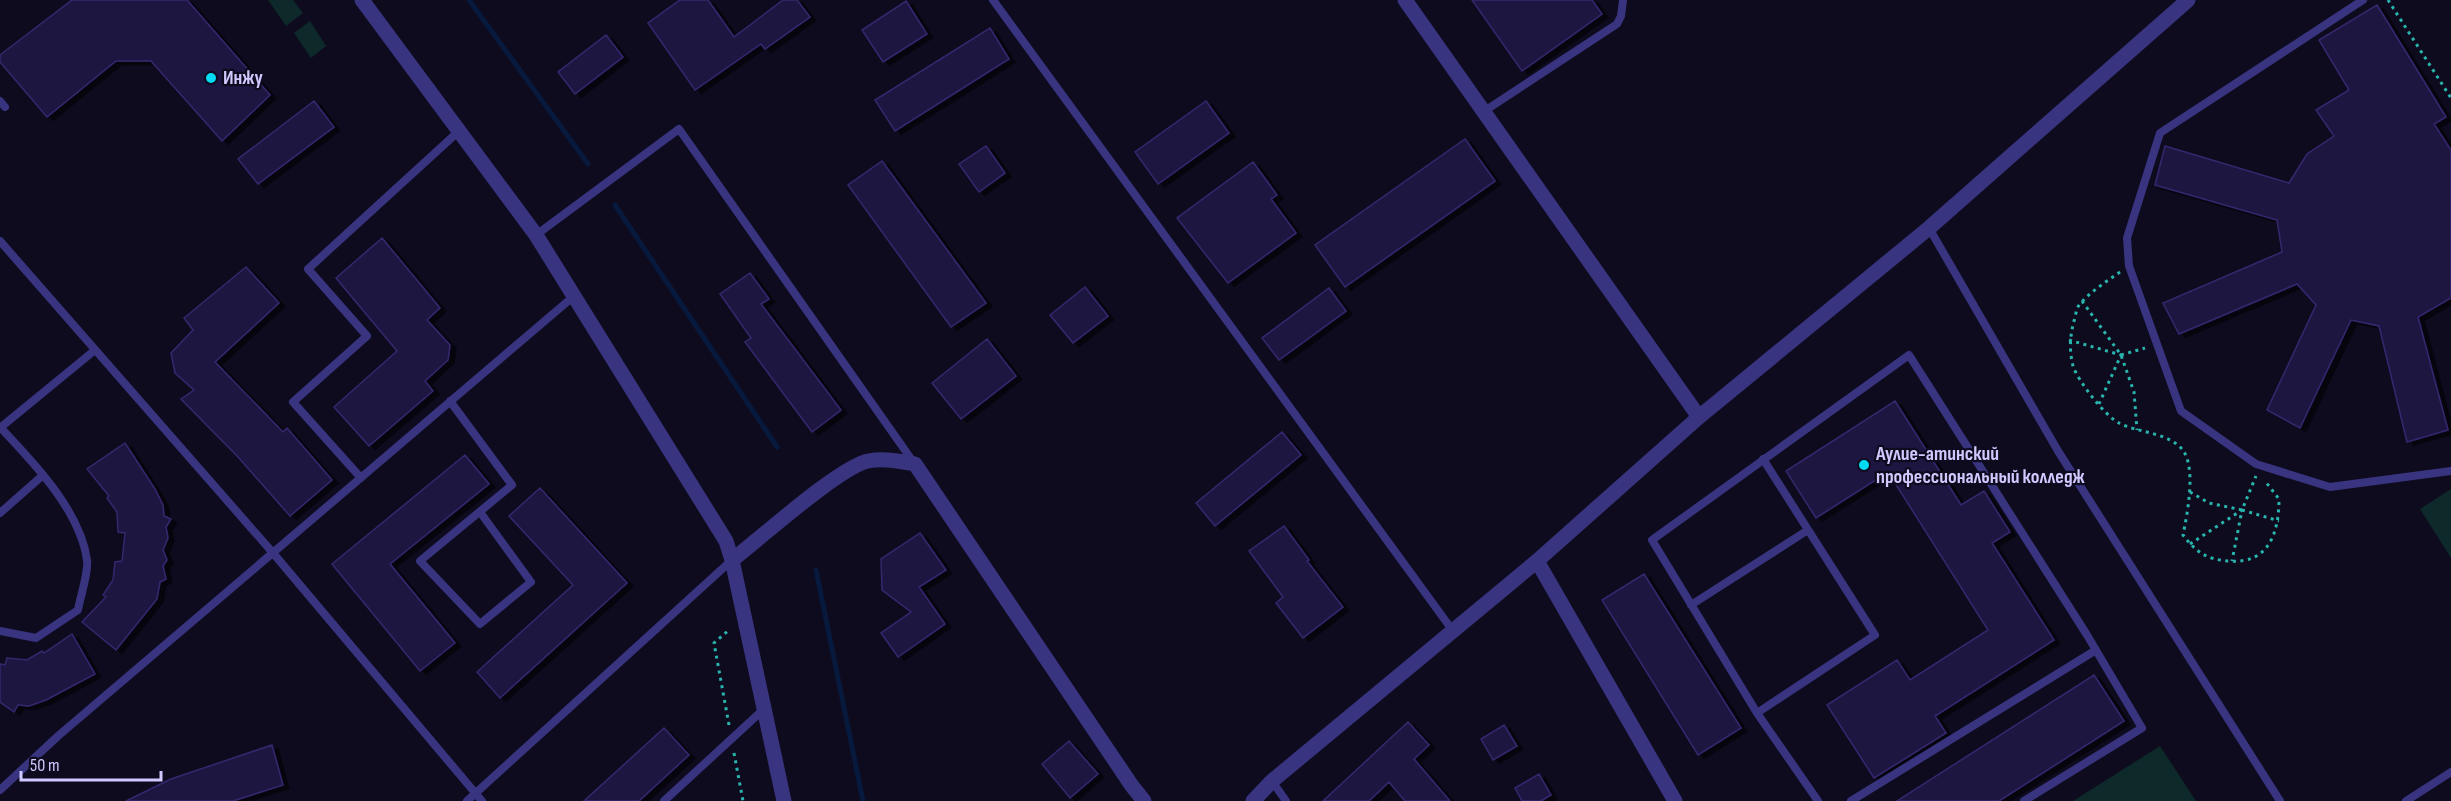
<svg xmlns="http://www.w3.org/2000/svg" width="2451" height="801" font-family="'Sofia Sans Condensed',sans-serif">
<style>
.grass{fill:#0e2929}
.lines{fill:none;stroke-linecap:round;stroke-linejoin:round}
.stream{stroke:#071a3d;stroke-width:5}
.building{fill:#1f1741;stroke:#36276e;stroke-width:1.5;filter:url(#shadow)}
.path{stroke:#28b5ae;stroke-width:3;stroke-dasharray:3 4.5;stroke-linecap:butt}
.service{stroke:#383480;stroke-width:8}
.minor{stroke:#383480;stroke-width:15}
.tertiary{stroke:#383480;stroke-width:15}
.poi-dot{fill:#00daf4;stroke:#0f0b1f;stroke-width:2}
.labels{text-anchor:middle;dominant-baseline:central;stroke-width:4.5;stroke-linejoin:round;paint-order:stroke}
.poi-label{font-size:20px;font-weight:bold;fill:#d0c9ff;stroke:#0f0b1f;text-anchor:start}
</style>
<defs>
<filter id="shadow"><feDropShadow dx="6" dy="3.5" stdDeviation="0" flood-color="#0009"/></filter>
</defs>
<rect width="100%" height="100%" fill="#0f0b1f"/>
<path class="grass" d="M268,0H293L303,13L286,26Z
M310,21L326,46L311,58L294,33Z
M2451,489V558L2420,509Z
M2160,746L2196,801H2073Z"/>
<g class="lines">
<path class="stream" d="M469,0L588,164
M615,205L777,447
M816,570L863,801"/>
</g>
<path class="building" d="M72,0H187L270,95L222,141L151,61H116L47,117L0,62V55Z
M680,0H708L734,37L783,0H797L810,17L765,49L761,44L695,90L648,23Z
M1472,0H1592L1602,14L1522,71Z
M906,1L927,34L883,62L862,30Z
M2377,5L2446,117L2434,124L2451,150V298L2418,317L2448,430L2407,442L2379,326L2351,320L2300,428L2267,410L2316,305L2297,284L2179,334L2163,303L2282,252L2277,220L2155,185L2165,146L2289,183L2307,154L2334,136L2316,110L2349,90L2319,40Z
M990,28L1009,59L895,131L875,100Z
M606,35L623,57L575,94L558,72Z
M314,101L334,127L258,184L238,159Z
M1206,101L1229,133L1158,184L1135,152Z
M1465,139L1495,181L1345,287L1315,245Z
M986,146L1005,173L979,192L959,164Z
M882,161L986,303L951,327L848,185Z
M1253,162L1277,195L1271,199L1296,233L1228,283L1177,218Z
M382,238L440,308L427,320L450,345L448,360L425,381L433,391L369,446L334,407L397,351L336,278Z
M246,267L279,303L215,362L283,432L287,428L332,480L290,516L238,457L181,399L194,390L175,373L171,353L193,330L184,318Z
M750,273L769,299L761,304L841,410L812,432L745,342L751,338L720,294Z
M1085,287L1108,316L1073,343L1050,315Z
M1329,288L1346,311L1279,360L1262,338Z
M987,339L1016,376L961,419L932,383Z
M1895,401L1961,505L1984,491L2010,532L1992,543L2054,640L1935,716L1946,733L1874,778L1827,705L1897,660L1910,680L1988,630L1888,472L1816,518L1786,471Z
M1282,432L1301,455L1215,526L1196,503Z
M125,443L155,489L163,505L164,516L171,519L166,527L168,538L163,550L167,560L163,566L166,579L160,582L157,599L116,650L82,622L106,597L103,595L113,580L115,562L122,561L125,533L118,532L117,512L107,498L109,496L87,469Z
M465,455L489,484L390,564L455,643L420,671L332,564Z
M540,488L627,583L500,698L477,672L573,585L509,516Z
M1284,526L1309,560L1307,561L1343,607L1303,638L1276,603L1283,597L1249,551Z
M920,533L946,570L919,587L945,624L898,657L881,633L911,612L882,590L881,559Z
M1644,574L1741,728L1698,755L1602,600Z
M72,634L95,674L46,700L29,706L18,705L14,712L0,702V664L5,665L7,658L27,660L42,651L44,653Z
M2094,675L2124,721L1999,801H1897Z
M1408,722L1429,745L1414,759L1450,801H1405L1389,782L1369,801H1323Z
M1504,725L1517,746L1493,760L1481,739Z
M664,728L689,755L639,801H584Z
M1069,741L1098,774L1070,798L1042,764Z
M272,745L283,785L233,801H126L171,779Z
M1539,774L1551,795L1541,801H1522L1515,788Z"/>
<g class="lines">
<path class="path" d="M2388,0L2451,98
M2120,272C2106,282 2091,291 2080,304C2076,308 2076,315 2074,321C2070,336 2069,350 2073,366C2078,381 2105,416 2119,423C2138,433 2167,432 2182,449C2197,467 2187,515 2183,535C2196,552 2207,560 2230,561C2269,564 2279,532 2279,499L2265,481
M2082,301L2121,355L2134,392L2137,430
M2069,340L2121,355L2099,404
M2121,355L2145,348
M2190,492L2209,503L2242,510L2256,476
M2242,510L2279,521
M2190,544L2242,510L2232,561
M729,725L714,643L729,630
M734,753L743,801"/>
<path class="service" d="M993,0L1453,631
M2363,0L2160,133L2127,238L2129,266L2181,411L2256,464L2330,487L2451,471
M0,101L5,107
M1483,112L1617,24L1621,16L1623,0
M1929,228L2058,451L2280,801
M536,235L679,129L914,463
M0,241L273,553L482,801
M450,401L512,485L420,561L480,624L531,582L480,512
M0,427C33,462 80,510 87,560C89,572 80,597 78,610L36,638L0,631
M0,428L95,350
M361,478L293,402L367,336L308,269L459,131
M0,513L42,476
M1691,605L1808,530
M1757,713L1875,635L1763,459
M1272,781L1286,801
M0,790L58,736L574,296
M467,801L732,560
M664,801L764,709
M1818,801L1757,713L1652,540L1909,355L2087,635L2142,728L2024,801
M1851,801L2096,650
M2406,801L2451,772"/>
<path class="minor" d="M1405,0L1699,417
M732,560C761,538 838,468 868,461C884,458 899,461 915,464L1132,786L1144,801
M1537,561L1675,801
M1253,801L1272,781L1537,561L1699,417L1929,228L2188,0"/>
<path class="tertiary" d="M362,0L536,235L726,541L732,560L784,801"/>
</g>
<g class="poi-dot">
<circle cx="211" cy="78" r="6"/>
<circle cx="1864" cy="465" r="6"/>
</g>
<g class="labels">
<g class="poi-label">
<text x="223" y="78">Инжу</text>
<text x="1876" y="454">Аулие-атинский<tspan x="1876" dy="23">профессиональный колледж</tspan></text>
</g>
</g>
<path d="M21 771v9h140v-9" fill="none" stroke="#d0c9ff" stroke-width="3"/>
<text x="30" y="771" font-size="18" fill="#d0c9ff" stroke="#0f0b1f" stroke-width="4.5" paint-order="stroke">50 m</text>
</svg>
